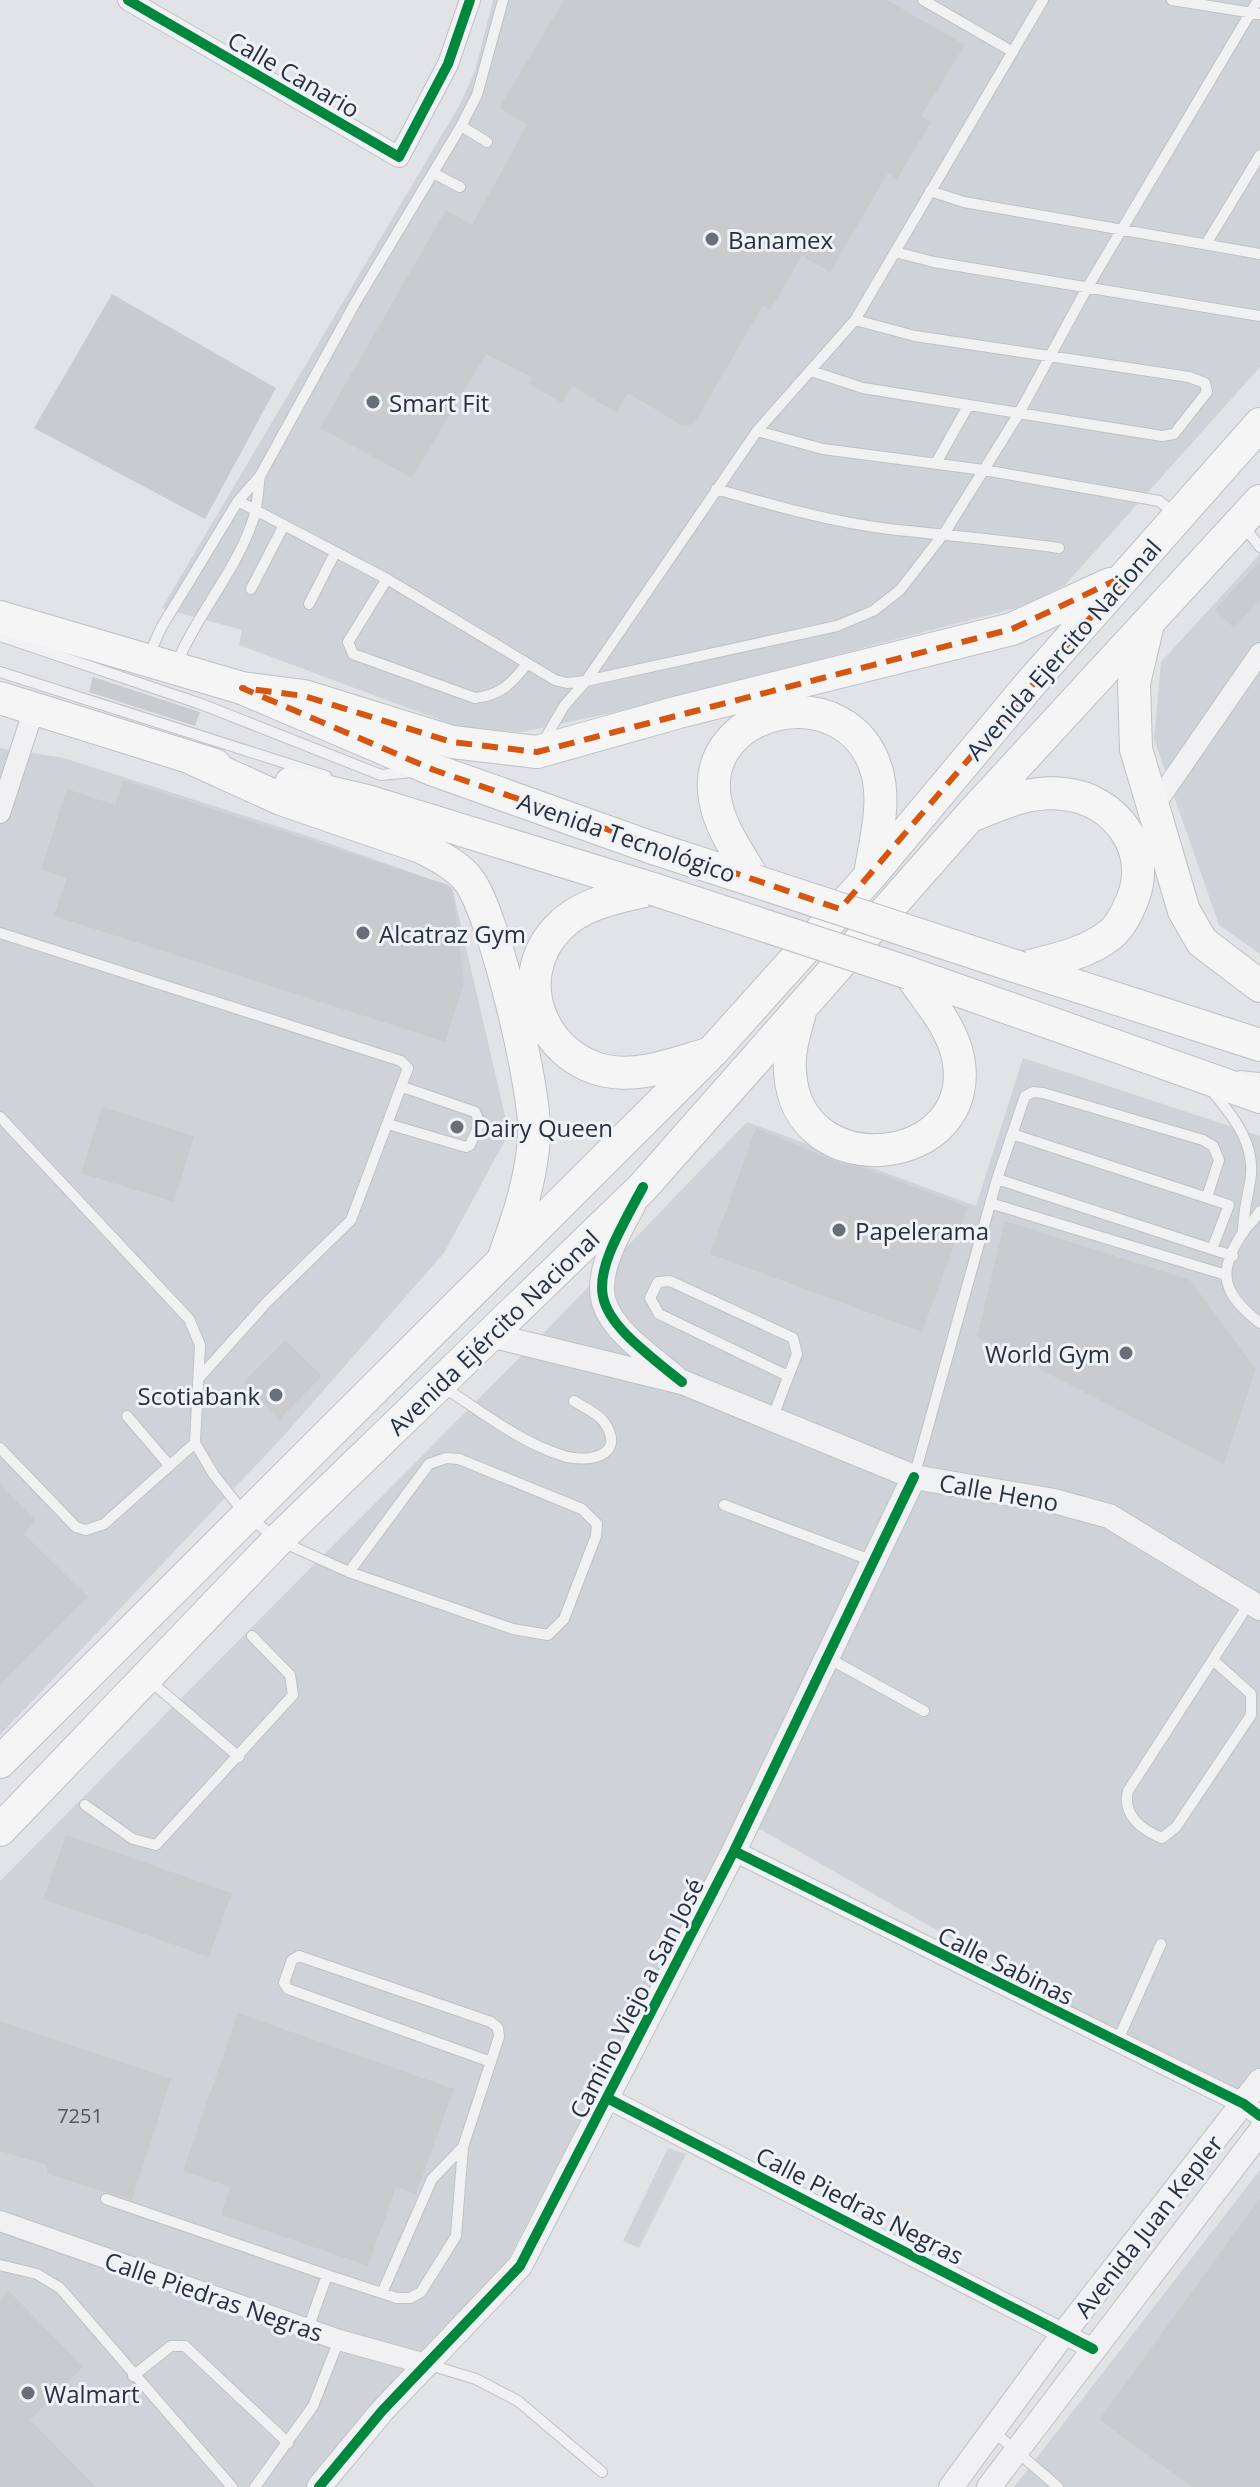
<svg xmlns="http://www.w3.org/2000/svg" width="1260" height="2487" font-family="'Open Sans',sans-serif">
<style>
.built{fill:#cfd3d9}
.building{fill:#c9cbce}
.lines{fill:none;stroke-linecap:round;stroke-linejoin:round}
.service-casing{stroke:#bfc1c4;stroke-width:12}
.minor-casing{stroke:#bfc1c4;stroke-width:22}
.tertiary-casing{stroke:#bfc1c4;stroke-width:26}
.primary-casing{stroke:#bdc0c4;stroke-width:34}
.service{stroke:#f1f1f3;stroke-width:10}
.minor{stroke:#f1f1f3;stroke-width:20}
.tertiary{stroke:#f1f1f3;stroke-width:24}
.primary{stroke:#f5f5f6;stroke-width:32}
.primary-bridge-casing{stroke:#bdc0c4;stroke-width:34;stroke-linecap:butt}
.primary-bridge{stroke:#f5f5f6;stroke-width:32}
.cycleway-casing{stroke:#eff2f6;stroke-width:15}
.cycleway{stroke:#00873e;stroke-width:10}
.marked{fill:none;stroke:#d55511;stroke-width:6;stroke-dasharray:16 10;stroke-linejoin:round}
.poi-dot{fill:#696f79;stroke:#eff2f6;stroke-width:3}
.labels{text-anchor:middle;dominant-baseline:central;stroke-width:6;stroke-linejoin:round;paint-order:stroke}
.number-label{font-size:20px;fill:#515864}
.street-label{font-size:24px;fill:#28313f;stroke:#eff2f6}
.poi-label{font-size:24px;fill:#28313f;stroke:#eff2f6;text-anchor:start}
</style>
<rect width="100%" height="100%" fill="#e1e3e6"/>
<path class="built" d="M493,0H1260V367L1065,585L1024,606L621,711L522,732L467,730L239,645L242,630L162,608L460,104L475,71Z
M1260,554V954L1219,925L1154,739L1161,662Z
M0,748L64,758L314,838L452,887L509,1133L444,1253L280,1440L0,1735Z
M1023,1058L1260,1136V2075L1243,2105L739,1817L501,2273L320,2487H0V1881L539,1338L747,1122L976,1206Z
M668,2148L686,2154L639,2248L623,2241Z
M1260,2170V2487H1014Z"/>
<path class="building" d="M564,0H887L965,45L921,116L931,122L897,179L888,173L830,272L802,256L770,310L763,305L694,424L683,426L628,393L616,412L572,386L562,403L529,384L533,378L486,354L412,478L320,428L446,210L472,225L527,125L499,108Z
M112,294L276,388L205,519L34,428Z
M1260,561V599L1234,628L1215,610Z
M93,677L200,712L195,726L89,692Z
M123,780L448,885L453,891L464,983L445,1042L54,916L67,878L41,869L67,789L115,805Z
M102,1107L194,1136L174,1202L81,1173Z
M756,1128L844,1165L861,1167L968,1207L922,1332L710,1254Z
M1005,1221L1190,1280L1256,1369L1224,1464L977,1337Z
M285,1340L322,1376L280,1419L243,1382Z
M0,1484L35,1520L24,1534L88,1597L0,1685Z
M66,1835L232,1893L209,1957L43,1899Z
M238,2013L454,2089L416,2194L396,2187L368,2266L221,2215L230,2187L183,2171Z
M0,2021L171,2079L132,2200L47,2174V2165L0,2151Z
M1260,2198V2487H1192L1099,2420Z
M9,2291L83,2367L30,2420L96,2487H0V2300Z"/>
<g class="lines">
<g class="service-casing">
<path id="service" d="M923,0L1013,52
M1172,0L1260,14
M461,126L487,142
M433,173L460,187
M930,191L964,202L1260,254
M1206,244L1260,155
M895,252L934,262L1260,316
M811,371L863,388L1162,436L1174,434L1207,392L1205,383L1189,377L915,336L855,320
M757,431L823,449L984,470L1159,501L1176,514
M936,463L968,406
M716,489C772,505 831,522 889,529C945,535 1002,540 1059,548
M238,501L387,579L555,680L567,683L586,681L564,706L542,744
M1244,527L1260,547
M387,579L348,642L353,654L475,698C501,695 511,684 527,664
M251,589L284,525
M309,604L335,553
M0,636L201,704L381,775L412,772
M149,655L161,628L238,501L260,476L354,305L461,126L477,95L503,0
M177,663C197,613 241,565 255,513C258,501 258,488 260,476
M0,672L326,776
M586,681L837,626L873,611L900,590L945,532L1018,415L1087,288L1258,0
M586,681L757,431L855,320L1043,0
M0,933L401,1061L408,1068L351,1220L266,1303L199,1378
M1240,1076L1260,1078
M1212,1091C1234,1117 1257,1146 1250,1182C1247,1200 1243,1214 1243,1233
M0,1117L189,1319L200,1345L195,1443L214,1475L245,1514L278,1540L349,1572L513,1629L548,1635L564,1619L596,1536L597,1524L582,1509L459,1459L446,1458L429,1464L349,1572
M388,1124L466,1147L470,1145L480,1123L475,1112L403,1087
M1012,1134L1229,1205L1212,1249
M997,1179L1233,1256
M990,1203L1226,1275
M1260,1211C1256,1218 1249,1224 1244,1231C1215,1273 1223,1294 1260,1323
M443,1387C480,1410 519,1442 561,1455C586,1464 628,1457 604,1422C598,1413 583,1407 574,1401
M127,1416L169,1465
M772,1419L797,1354L793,1338L670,1281L658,1282L650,1298L659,1314L788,1376
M0,1448L76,1527L86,1530L104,1524L195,1443
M914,1477L997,1179L1025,1096L1033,1092L1043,1093L1203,1140L1213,1146L1219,1160L1207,1197
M724,1505L873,1561
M828,1658L924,1711
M1213,1660L1251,1694V1715L1176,1827L1162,1838C1141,1830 1122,1814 1128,1791L1250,1602
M149,1680L239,1757
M85,1805L133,1839L156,1845L293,1695L290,1675L252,1636
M1117,2042L1161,1944
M106,2199L327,2275L397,2298H410L421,2292L456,2236L463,2147L499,2037L498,2028L491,2022L299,1956L292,1960L284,1983L288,1989L491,2062
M0,2265L37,2274L60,2288L232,2487
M382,2293L432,2179L463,2147
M308,2329L327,2275
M430,2365L476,2379L518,2401L602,2472
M133,2376L171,2346H185L288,2443
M993,2431L1058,2487
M255,2487L313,2406L339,2340"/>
</g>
<g class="minor-casing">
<path id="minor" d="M128,0L399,157L448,64L470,0
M1152,809L1260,653
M0,813L34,709
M734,1851L1244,2104L1260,2116
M607,2098L1093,2349
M0,2221L339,2340L429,2365"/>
</g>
<g class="tertiary-casing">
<path id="tertiary" d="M633,1206C581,1299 594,1313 674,1376
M490,1335L682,1382L914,1477L1054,1501L1109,1516L1260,1608
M319,2487L382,2411L520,2266L734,1851L914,1477
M951,2487L1064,2333L1260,2081
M989,2487L1260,2132"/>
</g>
<g class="primary-casing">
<path id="primary" d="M0,617L242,688L434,770L650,847L755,881
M1147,628L1134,683L1136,749L1184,911L1202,942L1260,986
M242,688L304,696L452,742L537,752L679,712L1012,629L1110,584
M0,698L215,765
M195,760L281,799L421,847C438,856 459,866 470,882C495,918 537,1092 534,1136C532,1176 519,1216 505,1254
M291,783L367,801L653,889
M976,814C1005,802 1031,790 1064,794C1115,799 1152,849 1133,898C1128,910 1122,925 1111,934C1087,954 1050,961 1021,968
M755,881C740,855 720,829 715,799C699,706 850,674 877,772C886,805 875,842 870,875
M653,889C620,897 582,902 558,928C510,978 541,1057 606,1071C639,1078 676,1063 708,1054
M1021,968L1260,1045
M909,973L1260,1097
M800,1012C795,1031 788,1052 790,1072C797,1188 980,1168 958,1057C951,1025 927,999 909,973
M0,1762L711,1053L870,876L1031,683L1260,424
M0,1830L278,1540L643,1187L969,817L1260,501"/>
</g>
<use href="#service" class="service"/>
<use href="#minor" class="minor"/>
<use href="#tertiary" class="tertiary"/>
<use href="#primary" class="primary"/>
<g class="primary-bridge-casing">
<path id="primary-bridge" d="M755,881L1021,968
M653,889L909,973"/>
</g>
<use href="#primary-bridge" class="primary-bridge"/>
<g class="cycleway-casing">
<path id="cycleway" d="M128,0L399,157L448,64L470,0
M643,1187C583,1296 583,1304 682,1382
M734,1851L1244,2104L1260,2116
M607,2098L1093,2349
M319,2487L382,2411L520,2266L734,1851L914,1477"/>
</g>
<use href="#cycleway" class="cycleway"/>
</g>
<path class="marked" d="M1127,575L840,909L434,770L242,688L304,696L452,742L537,752L1012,629Z"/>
<g class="poi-dot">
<circle cx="712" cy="239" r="8"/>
<circle cx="373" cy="402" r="8"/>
<circle cx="363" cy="933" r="8"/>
<circle cx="457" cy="1127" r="8"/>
<circle cx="839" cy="1230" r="8"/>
<circle cx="1126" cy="1353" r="8"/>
<circle cx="276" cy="1395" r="8"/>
<circle cx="28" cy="2393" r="8"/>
</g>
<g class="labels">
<g class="number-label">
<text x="80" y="2115">7251</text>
</g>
<g class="street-label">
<text transform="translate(294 74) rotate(30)">Calle Canario</text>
<text transform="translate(1063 649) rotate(-49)">Avenida Ejercito Nacional</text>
<text transform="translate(627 837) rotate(19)">Avenida Tecnológico</text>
<text transform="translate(493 1332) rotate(-44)">Avenida Ejército Nacional</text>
<text transform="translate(999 1492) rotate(10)">Calle Heno</text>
<text transform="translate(1006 1965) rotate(26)">Calle Sabinas</text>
<text transform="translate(636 1998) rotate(-63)">Camino Viejo a San José</text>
<text transform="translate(860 2205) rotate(27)">Calle Piedras Negras</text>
<text transform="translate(1148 2226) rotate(-52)">Avenida Juan Kepler</text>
<text transform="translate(214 2296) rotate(19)">Calle Piedras Negras</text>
</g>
<g class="poi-label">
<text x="728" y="239">Banamex</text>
<text x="389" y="402">Smart Fit</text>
<text x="379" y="933">Alcatraz Gym</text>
<text x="473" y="1127">Dairy Queen</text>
<text x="855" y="1230">Papelerama</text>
<text x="1110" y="1353" text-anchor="end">World Gym</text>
<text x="260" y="1395" text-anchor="end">Scotiabank</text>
<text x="44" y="2393">Walmart</text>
</g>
</g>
</svg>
